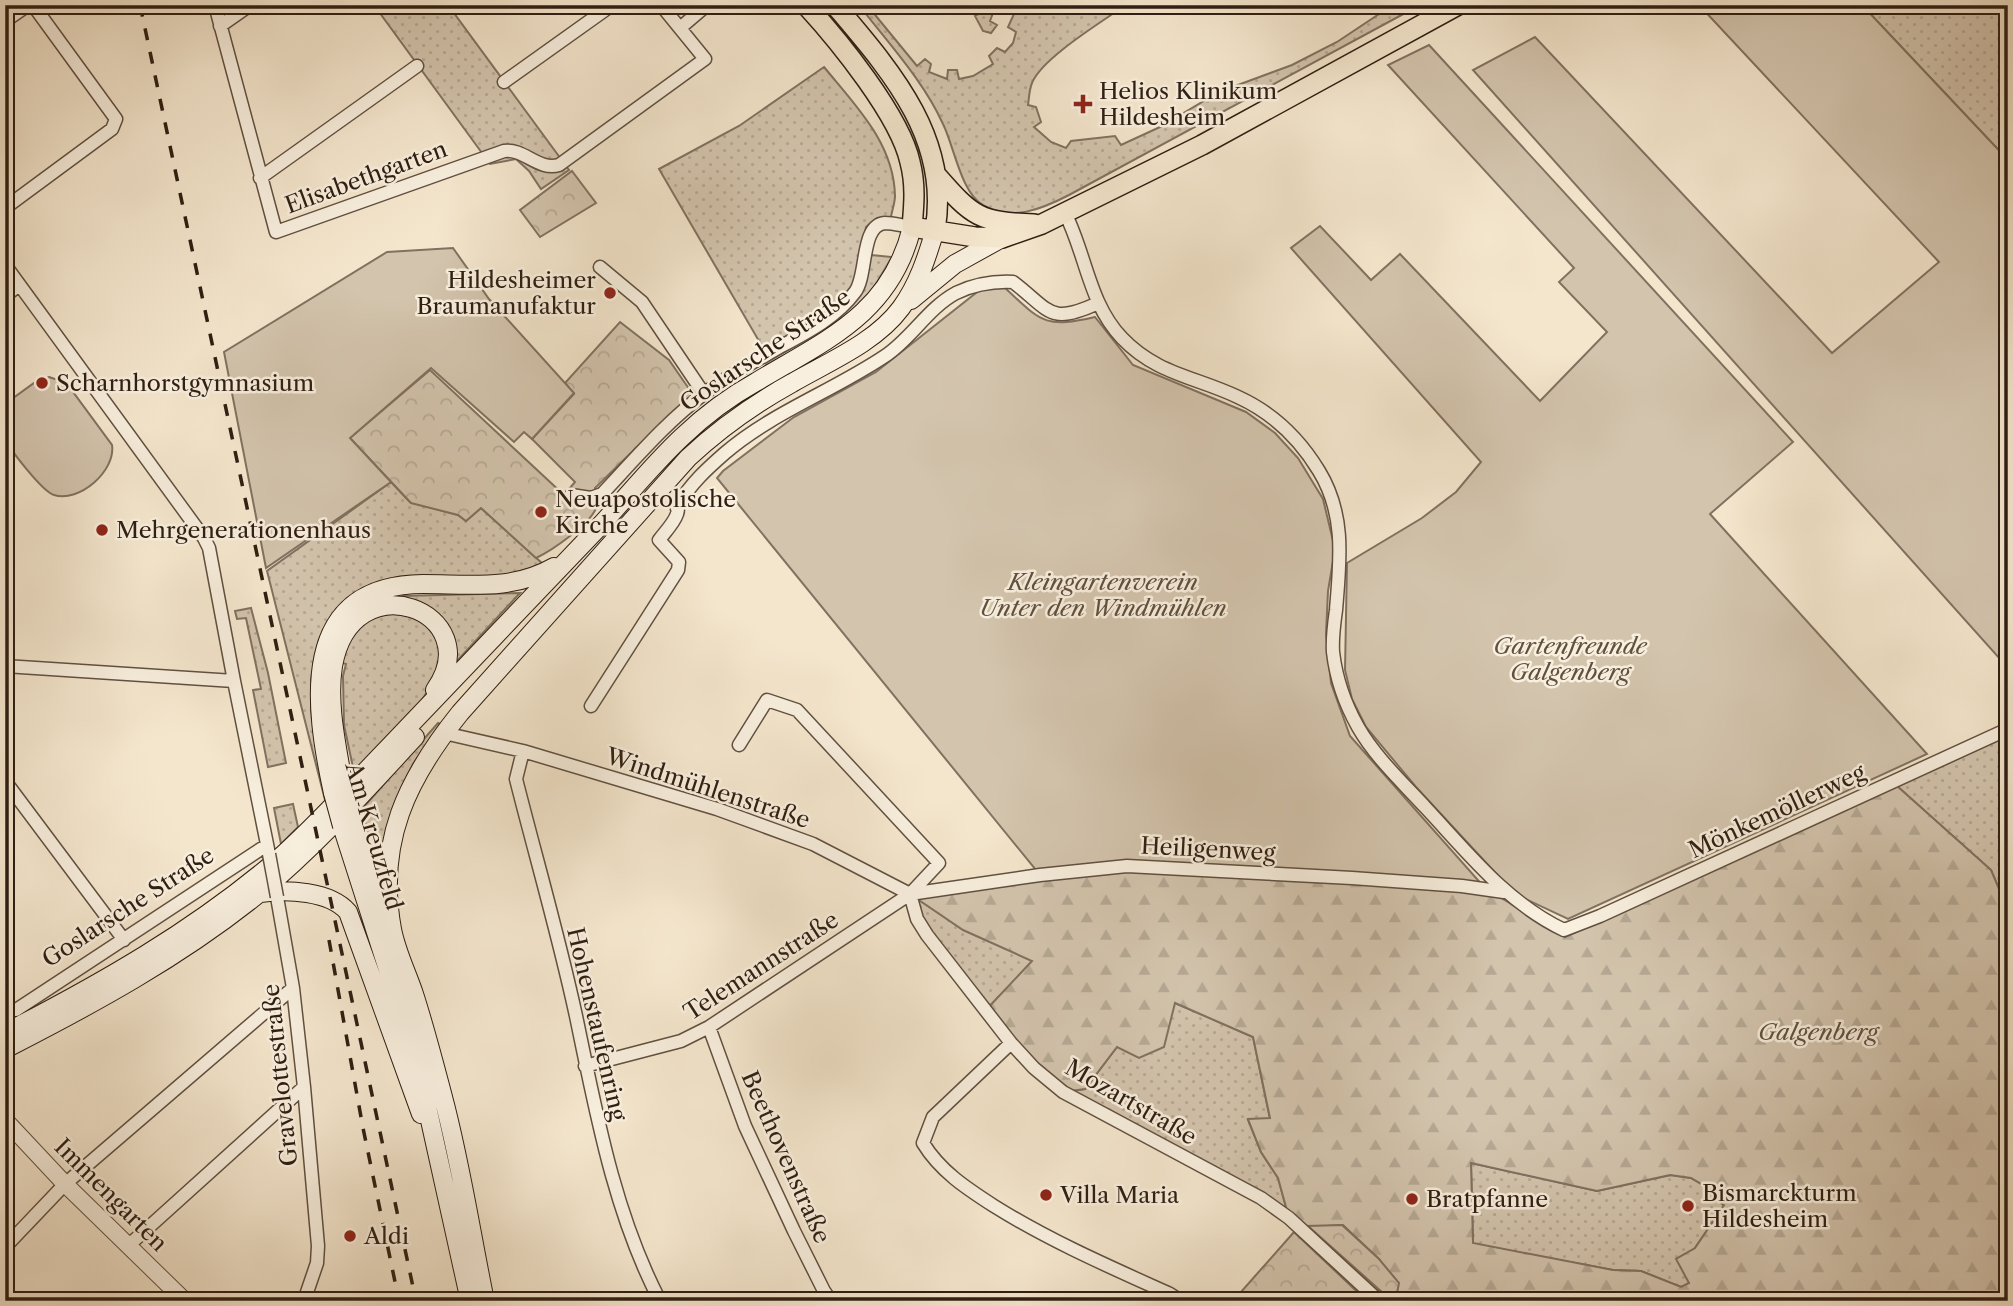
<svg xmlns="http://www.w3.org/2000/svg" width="2013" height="1306" font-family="'Libre Caslon Text',serif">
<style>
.grass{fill:url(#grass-dots);stroke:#817160;stroke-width:2}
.forest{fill:url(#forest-firs);stroke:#817160;stroke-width:2;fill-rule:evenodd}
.park{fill:url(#park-crowns);stroke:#817160;stroke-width:2}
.garden{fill:#d3c4ad;stroke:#817160;stroke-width:2}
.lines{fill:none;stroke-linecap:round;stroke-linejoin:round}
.minor-casing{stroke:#605041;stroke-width:15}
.tertiary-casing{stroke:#605041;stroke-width:18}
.secondary-casing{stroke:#2f1e12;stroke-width:20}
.primary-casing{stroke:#2f1e12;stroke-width:22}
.minor{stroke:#f8efde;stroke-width:12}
.tertiary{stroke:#f8efde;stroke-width:16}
.secondary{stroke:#f8efde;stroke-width:18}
.primary{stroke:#f4e6cd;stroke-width:19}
.rail{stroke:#2f1e12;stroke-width:3.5;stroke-dasharray:12 12;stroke-linecap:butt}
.minor-bridge-casing{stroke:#605041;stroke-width:15;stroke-linecap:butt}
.secondary-bridge-casing{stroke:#2f1e12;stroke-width:20;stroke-linecap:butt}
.minor-bridge{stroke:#f8efde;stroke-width:12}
.secondary-bridge{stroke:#f8efde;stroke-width:18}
.poi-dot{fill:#8f2418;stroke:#f8efde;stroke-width:2.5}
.labels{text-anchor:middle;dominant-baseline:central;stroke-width:5;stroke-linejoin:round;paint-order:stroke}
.poi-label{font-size:23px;fill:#2f1e12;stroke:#f8efde;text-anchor:start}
.street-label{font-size:23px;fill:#2f1e12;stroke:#f8efde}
.park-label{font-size:23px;font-style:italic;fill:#605040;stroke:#f8efde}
</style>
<defs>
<pattern id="grass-dots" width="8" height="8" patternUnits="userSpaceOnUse" patternTransform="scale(1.75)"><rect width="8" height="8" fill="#d3c4ad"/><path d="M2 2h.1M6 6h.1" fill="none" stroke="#b5a894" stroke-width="1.8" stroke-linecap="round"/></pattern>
<pattern id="forest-firs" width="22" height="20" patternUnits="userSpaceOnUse" patternTransform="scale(1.75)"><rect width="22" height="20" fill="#d3c4ad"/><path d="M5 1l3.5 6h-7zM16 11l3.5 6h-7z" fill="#b5a894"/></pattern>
<pattern id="park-crowns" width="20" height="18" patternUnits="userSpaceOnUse" patternTransform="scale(1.75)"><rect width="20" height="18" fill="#d3c4ad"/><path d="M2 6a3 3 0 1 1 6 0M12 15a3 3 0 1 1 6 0" fill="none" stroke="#b5a894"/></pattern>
</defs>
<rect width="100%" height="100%" fill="#f4e6cd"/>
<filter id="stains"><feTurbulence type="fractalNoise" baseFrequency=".00286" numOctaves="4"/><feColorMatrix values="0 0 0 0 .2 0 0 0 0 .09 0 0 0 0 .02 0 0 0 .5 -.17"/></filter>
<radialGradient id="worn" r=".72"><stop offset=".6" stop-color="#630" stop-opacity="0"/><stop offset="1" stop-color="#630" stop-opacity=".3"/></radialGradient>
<path class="grass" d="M374,5H448L569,170L541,189L529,171L516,159L490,164Z
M859,5H867L917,66L925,59L931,64L929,72L947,79L948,70H957L959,79L973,76L993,64L989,56L997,48L1005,52L1013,43L1016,32L1008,27L1018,5H1103L1117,11C1095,26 1041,60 1032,83C1029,90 1029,99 1028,105L1036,107L1041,122L1034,127L1051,142L1066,148L1071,141L1115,136L1121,145L1160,127L1219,92L1292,65L1337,42L1382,12L1389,5H1420L1069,195C1042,209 1011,222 983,205C961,193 954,146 943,124C923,80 888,43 859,5Z
M986,5H996L990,21L997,25L991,33L983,31L975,16L987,9Z
M1862,5H2008V160Z
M824,67C855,105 894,143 895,196C895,203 892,210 891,217L877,218L866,227C863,247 861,268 852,286C839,313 789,334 763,348L659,169L739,126Z
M871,255L892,257L870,294L844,321L767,367L766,363L828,326L843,314Z
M391,482L410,502L458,515L466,521L481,508L544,565L517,576L406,580L317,654L311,679V711L326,804L267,571Z
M520,593L456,662L403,596Z
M251,608L268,673L286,763L268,767L253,690L261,689L246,618L237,619L235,611Z
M406,611L437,631L445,662L416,710L354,772L344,725L343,676L346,664L338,662L341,648L367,618Z
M438,723L440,724L413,764L402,787L382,860L375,861L362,809Z
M2008,736V910L1991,870L1897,786Z
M293,804L298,827L281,844L274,808Z
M910,894L964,930L1033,961L986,1010L927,935Z
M1175,1003L1253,1037L1270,1119L1248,1120L1261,1152L1278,1178L1289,1218L1063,1092L1085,1089L1117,1047Z
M1471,1163L1597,1191L1671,1175L1691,1178L1708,1188L1724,1206L1695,1248L1689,1284L1681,1287L1641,1271L1613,1270L1473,1244Z"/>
<path class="forest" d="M1897,786L1991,870L2008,910V1301H1392L1397,1293L1379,1259L1343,1225L1309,1227L1389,1301H1379L1289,1218L1278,1178L1261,1152L1248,1119L1270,1118L1253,1037L1175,1003L1164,1047L1139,1058L1117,1047L1085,1089L1063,1092L986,1010L1032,961L963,930L910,894L1127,866L1485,888L1565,937ZM1471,1163L1597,1191L1670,1175L1691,1178L1708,1188L1724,1205L1695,1248L1676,1259L1689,1283L1681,1287L1641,1271L1613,1270L1473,1243Z"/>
<path class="park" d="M572,171L596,203L540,237L520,210Z
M620,322L669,360L694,396L642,442L595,488C596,493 598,501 597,505C594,522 551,551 536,558L481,508L466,521L458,515L411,503L350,438L430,370L564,495L575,482L532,439L574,394L565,383Z
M1342,1225L1379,1259L1399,1283L1397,1293L1392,1301L1308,1226Z
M1294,1232L1367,1301H1233Z"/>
<path class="garden" d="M1699,5H1862L2008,160V668L1473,70L1535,37L1832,353L1939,262Z
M1429,45L1793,442L1710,514L1927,754L1568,919L1515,894L1416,787L1366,727L1352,699L1345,670L1347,563L1422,518L1456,492L1481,462L1291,248L1320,226L1371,280L1400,254L1540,401L1607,332L1559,282L1574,268L1388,65Z
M453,248L489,299L574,393L532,439L524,432L514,442L431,368L350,438L391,482L266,568L224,352L387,252Z
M1004,287C1041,321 1043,329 1095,317L1133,365L1246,412L1275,433L1298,458L1323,499L1335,549L1328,591L1326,634L1331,683L1350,736L1485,888L1127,866L1040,875L717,478L723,471L794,417L876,372L981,289Z
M49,377L64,382L73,392L112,445C116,471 79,503 54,495C43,492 7,447 5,437C3,427 5,415 5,404L34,383Z"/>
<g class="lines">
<g class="minor-casing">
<path id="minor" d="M215,5L276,232L504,151C524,148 538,171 559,165L705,59L661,5
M1126,5H1154
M5,21L28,5
M220,26L250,5
M680,28L707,5
M504,82L612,5
M260,178L417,66
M5,208L112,129L116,119L33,5
M1065,213C1086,254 1089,304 1122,338C1156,374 1196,377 1238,397C1273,413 1299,438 1319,471C1346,515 1340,561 1336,610C1334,624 1332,638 1333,652C1336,678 1345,704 1358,727C1375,757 1403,783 1426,808C1468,853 1507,903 1564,930L1600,916L2008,729
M5,265L204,538L209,548L234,681
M600,267L642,302L704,394
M5,296L19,285
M571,495L591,498L602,494C635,459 666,422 705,393C728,376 753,362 778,348C806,333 836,318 855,292C868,275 860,225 885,223C894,223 903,226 912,227
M5,666L234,681L269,854
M591,706L678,570L679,562L659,540C665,532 674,523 677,514C680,504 674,513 679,504C690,484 709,467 725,453C773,412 833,391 885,356C911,339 928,308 956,293C975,284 992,281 1013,282C1050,310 1049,326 1098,303
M444,733L523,751L717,809L813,844L910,894L939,863L797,710L767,700L739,745
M523,751L516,779C536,858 559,937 576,1016C596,1112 614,1213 660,1301
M5,781L124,940
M910,894L917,919L927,935L1011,1043L1034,1068L1063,1092L1261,1198L1289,1218L1379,1301
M277,897L293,988L304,1087L318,1246L317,1263L304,1301
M16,1010L267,845
M709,1027L745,1126L794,1231L824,1291L831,1301
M1011,1043L933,1117L923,1143C940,1171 966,1188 994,1206C1050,1241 1110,1267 1170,1294L1181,1301
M585,1066L681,1041L709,1027L910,894L1040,875L1127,866L1352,878L1462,886L1504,892
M129,1245L304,1087
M5,1247L65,1184L293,988"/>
</g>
<g class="tertiary-casing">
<path id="tertiary" d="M5,1120L65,1184L185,1301"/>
</g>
<g class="secondary-casing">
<path id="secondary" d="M911,300L955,264L1002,238
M343,783C337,746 327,704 333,666C352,558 490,612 435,690
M333,793C314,706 297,585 423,584C469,584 512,591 554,567
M352,816L370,877L385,912
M342,826L416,1057L470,1301
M260,893C287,889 330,891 348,912L421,1114
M5,1033C102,983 192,932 276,861C316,826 352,785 389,747C459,674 528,601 598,528C626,498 652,465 682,437C704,416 729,397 756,382C826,340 891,314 912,227
M5,1049C93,1004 180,957 258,894C315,847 365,791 415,737
M485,1301C471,1233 461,1164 443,1097C434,1063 425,1028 414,994C407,973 396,951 392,929C376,842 407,779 460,713L688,458C720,428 754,404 792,383C828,362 875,343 901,308C918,285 927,257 935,230"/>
</g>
<g class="primary-casing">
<path id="primary" d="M806,5C839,41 900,116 910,162C916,185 914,205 912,227L975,237L1002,238L1042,224L1202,145L1458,5
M835,5C890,70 951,138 935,230
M937,176C973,217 979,222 1034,224"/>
</g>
<use href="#minor" class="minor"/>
<use href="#tertiary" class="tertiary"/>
<use href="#secondary" class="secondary"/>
<use href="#primary" class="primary"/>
<path class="rail" d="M140,5L416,1301
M329,940L363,1128L399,1301"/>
<g class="minor-bridge-casing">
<path id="minor-bridge" d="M269,854L277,897"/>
</g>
<g class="secondary-bridge-casing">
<path id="secondary-bridge" d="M343,783L352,816
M333,793L342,826"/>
</g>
<use href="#minor-bridge" class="minor-bridge"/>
<use href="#secondary-bridge" class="secondary-bridge"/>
</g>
<g class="poi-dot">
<path d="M1079.5 93.5h7v7h7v7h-7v7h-7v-7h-7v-7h7z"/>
<circle cx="610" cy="293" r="7"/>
<circle cx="42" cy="383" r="7"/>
<circle cx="541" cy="512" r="7"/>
<circle cx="102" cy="530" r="7"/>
<circle cx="1046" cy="1195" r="7"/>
<circle cx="1412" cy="1199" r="7"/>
<circle cx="1688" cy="1206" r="7"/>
<circle cx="350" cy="1236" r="7"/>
</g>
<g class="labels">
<g class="poi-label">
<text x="1099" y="91">Helios Klinikum<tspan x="1099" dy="26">Hildesheim</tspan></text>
<text x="596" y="280" text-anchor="end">Hildesheimer<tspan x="596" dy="26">Braumanufaktur</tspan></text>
<text x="56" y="383">Scharnhorstgymnasium</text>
<text x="555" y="499">Neuapostolische<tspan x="555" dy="26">Kirche</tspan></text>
<text x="116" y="530">Mehrgenerationenhaus</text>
<text x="1702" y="1193">Bismarckturm<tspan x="1702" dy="26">Hildesheim</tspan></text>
<text x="1060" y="1195">Villa Maria</text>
<text x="1426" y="1199">Bratpfanne</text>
<text x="364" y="1236">Aldi</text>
</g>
<g class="street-label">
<text transform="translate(366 177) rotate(-20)">Elisabethgarten</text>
<text transform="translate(765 350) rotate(-34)">Goslarsche Straße</text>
<text transform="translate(708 788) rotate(18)">Windmühlenstraße</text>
<text transform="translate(1777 811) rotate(-25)">Mönkemöllerweg</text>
<text transform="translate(374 836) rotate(74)">Am Kreuzfeld</text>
<text transform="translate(1208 849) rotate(3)">Heiligenweg</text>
<text transform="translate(128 907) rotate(-33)">Goslarsche Straße</text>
<text transform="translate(761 966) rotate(-33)">Telemannstraße</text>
<text transform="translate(597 1024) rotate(77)">Hohenstaufenring</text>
<text transform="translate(280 1075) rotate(-96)">Gravelottestraße</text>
<text transform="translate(1131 1102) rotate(30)">Mozartstraße</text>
<text transform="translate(786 1157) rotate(66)">Beethovenstraße</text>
<text transform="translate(111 1195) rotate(45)">Immengarten</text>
</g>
<g class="park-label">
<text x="1103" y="582">Kleingartenverein<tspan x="1103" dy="26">Unter den Windmühlen</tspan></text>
<text x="1570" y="646">Gartenfreunde<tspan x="1570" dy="26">Galgenberg</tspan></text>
<text x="1818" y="1032">Galgenberg</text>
</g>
</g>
<rect width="2013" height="1306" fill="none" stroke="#f4e6cd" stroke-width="28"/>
<rect x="7" y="7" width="1999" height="1292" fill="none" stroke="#2f1e12" stroke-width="3.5"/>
<rect x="14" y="14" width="1985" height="1278" fill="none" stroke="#2f1e12" stroke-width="2"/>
<rect width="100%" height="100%" filter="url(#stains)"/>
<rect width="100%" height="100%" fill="url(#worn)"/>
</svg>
